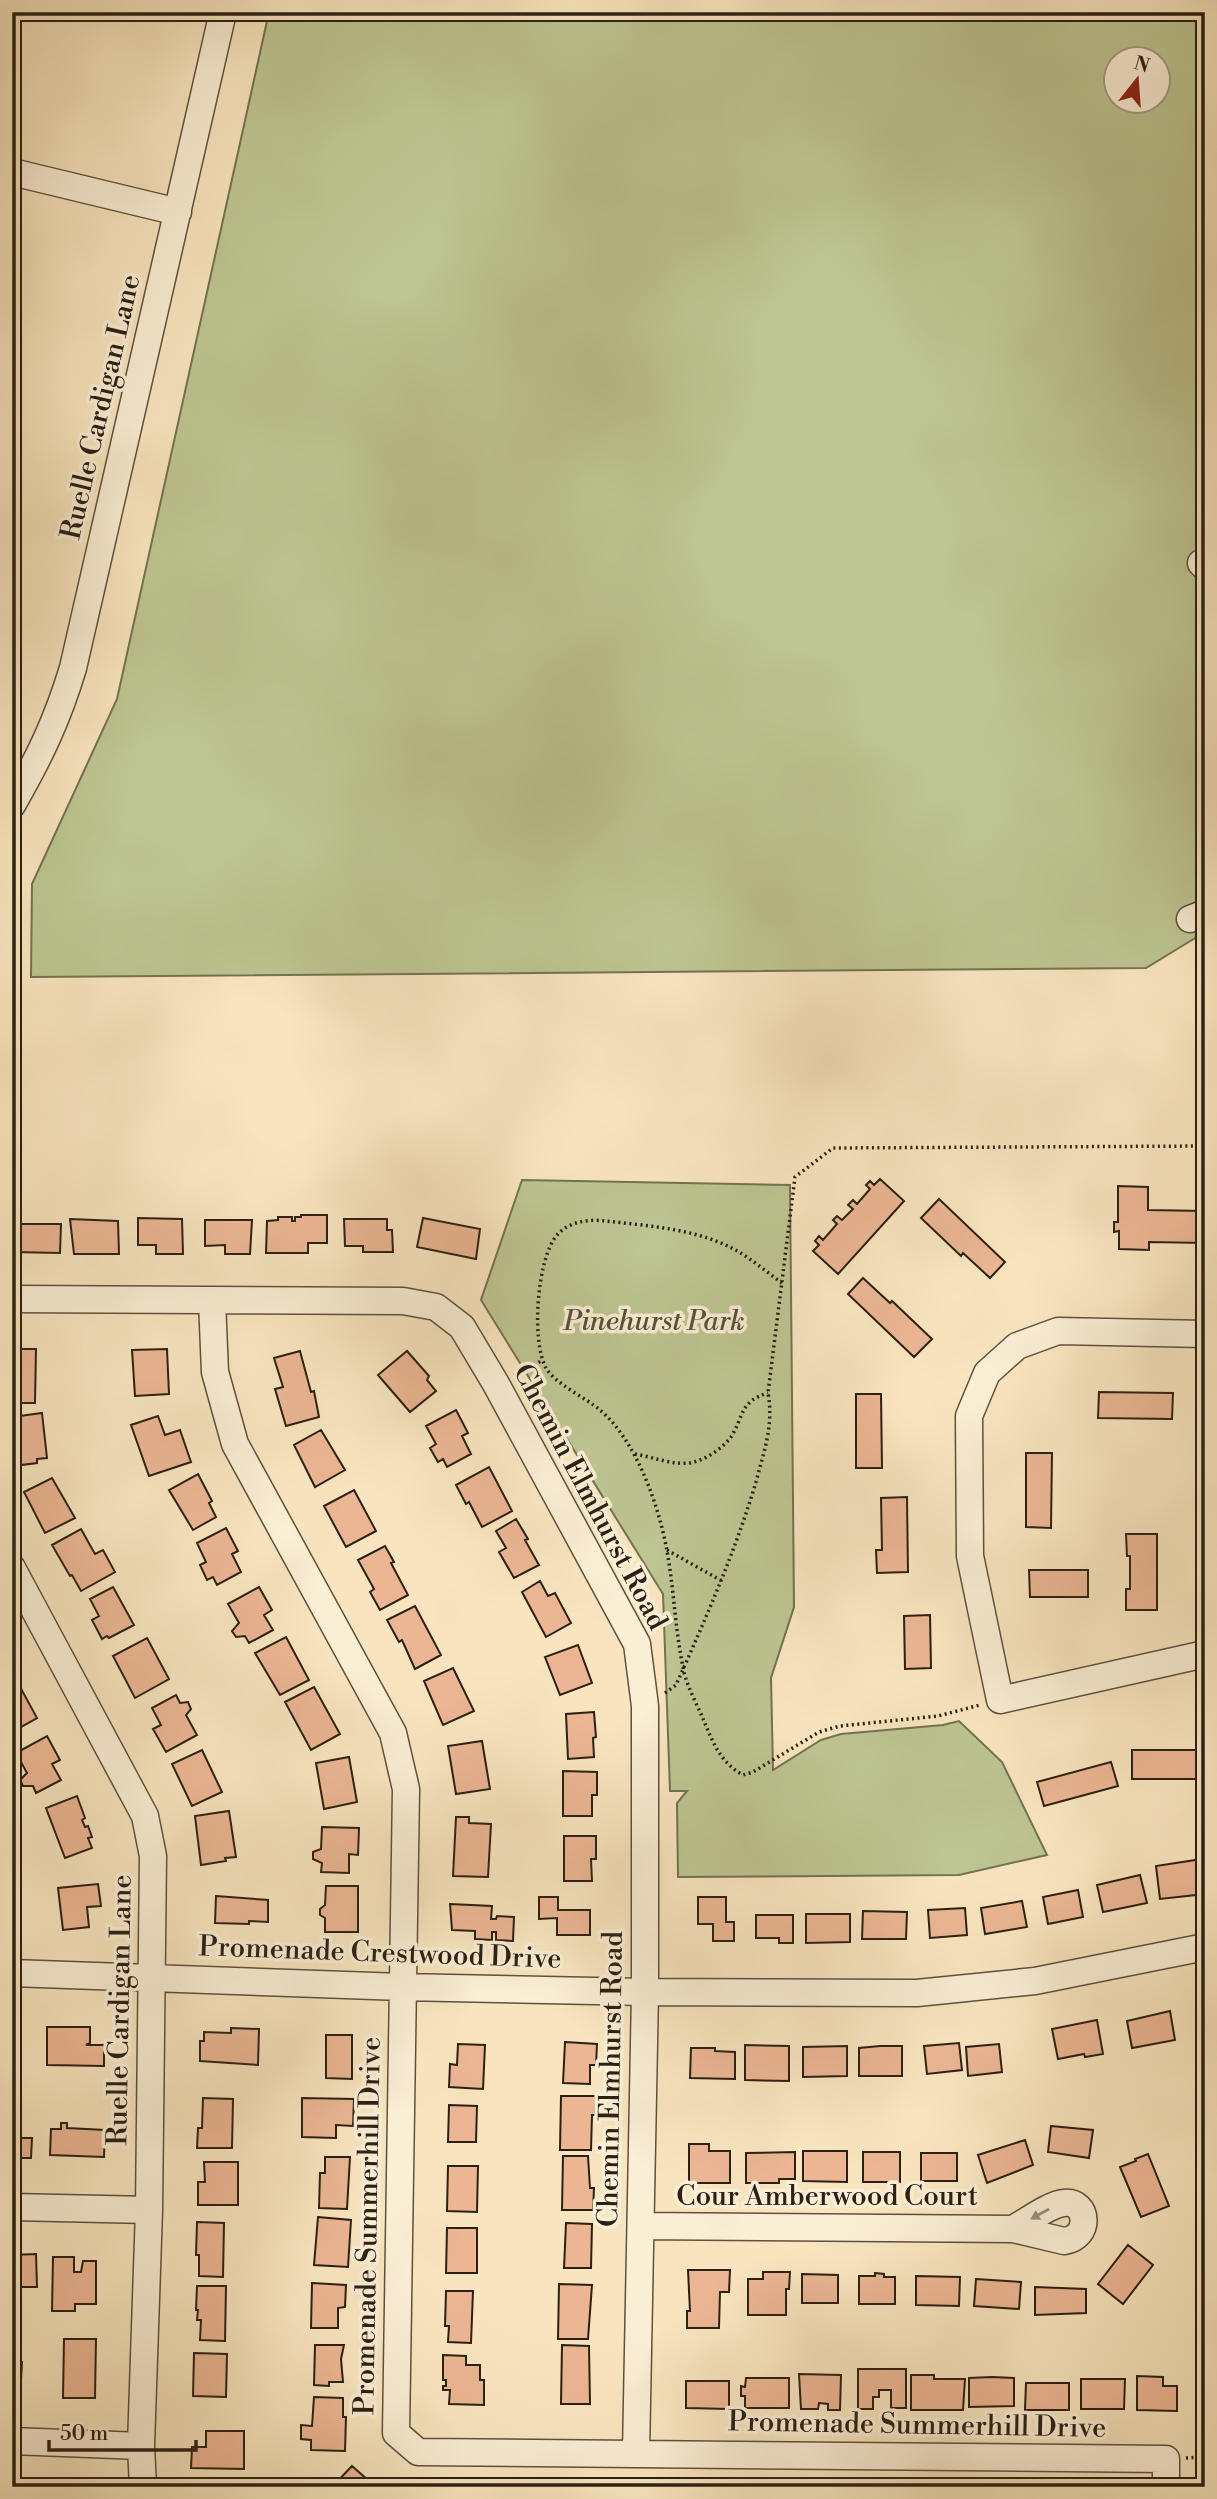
<svg xmlns="http://www.w3.org/2000/svg" width="1217" height="2499" font-family="'Libre Bodoni',serif">
<style>
.green{fill:#bdc592;stroke:#747252;stroke-width:2;fill-rule:evenodd}
.building{fill:#ecb694;stroke:#2b2013;stroke-width:2}
.lines{fill:none;stroke-linecap:round;stroke-linejoin:round}
.minor-casing{stroke:#5e513e;stroke-width:29}
.path{stroke:#2b2013;stroke-width:3.5;stroke-dasharray:2 3.5;stroke-linecap:butt}
.minor{stroke:#faeed5;stroke-width:26}
.oneway{fill:#9d917e}
.labels{text-anchor:middle;dominant-baseline:central;stroke-width:7;stroke-linejoin:round;paint-order:stroke}
.street-label{font-size:28px;fill:#2b2013;stroke:#faeed5}
.park-label{font-size:28px;font-style:italic;fill:#575239;stroke:#faeed5}
</style>
<rect width="100%" height="100%" fill="#f8e5bf"/>
<filter id="stains"><feTurbulence type="fractalNoise" baseFrequency=".00286" numOctaves="4"/><feColorMatrix values="0 0 0 0 .2 0 0 0 0 .09 0 0 0 0 .02 0 0 0 .5 -.17"/></filter>
<radialGradient id="worn" r=".72"><stop offset=".6" stop-color="#630" stop-opacity="0"/><stop offset="1" stop-color="#630" stop-opacity=".3"/></radialGradient>
<path class="green" d="M269,12H1205V932L1146,968L31,977L32,884L117,699ZM1116,60H1158V102H1116Z
M522,1180L790,1185L794,1607L771,1678L773,1770L821,1740L841,1734L943,1725L959,1721L1002,1762L1047,1855L959,1875L678,1877L677,1803L687,1791H670L663,1594L481,1300Z"/>
<path class="building" d="M880,1179L904,1201L838,1274L813,1251L819,1245L815,1241L819,1236L823,1240L837,1224L833,1220L837,1216L842,1220L853,1209L848,1205L853,1200L857,1204L870,1189L866,1185L870,1181L874,1185Z
M1118,1186L1148,1187V1210L1205,1211V1243L1149,1242V1250L1119,1249V1231L1114,1232V1222H1118Z
M939,1199L1005,1262L990,1278L963,1253L961,1256L921,1218Z
M301,1215H327V1243H308V1253H266L267,1221L278,1220V1217H292V1221H295V1217H301Z
M138,1218L182,1219L183,1254H156V1245H138Z
M423,1218L480,1229L476,1259L417,1247Z
M70,1219L118,1221L119,1254H74Z
M344,1219H387V1230H392L393,1252H363V1246H345Z
M205,1220H252L250,1254H225V1245L205,1246Z
M12,1224H61L60,1253L12,1252Z
M863,1278L890,1303L892,1301L932,1339L914,1357L848,1294Z
M12,1349H36L35,1403H12Z
M167,1349L169,1394L135,1396L132,1350Z
M300,1351L311,1392L314,1391L319,1417L286,1426L275,1389L283,1387L274,1358Z
M407,1351L429,1376L427,1380L436,1391L410,1412L378,1375Z
M1099,1392L1173,1393L1172,1419L1098,1418Z
M856,1394H881L882,1468H856Z
M456,1410L468,1433L462,1436L471,1454L447,1467L443,1459L438,1462L430,1448L436,1444L426,1426Z
M42,1413L47,1458L37,1459V1463L13,1466L12,1440H16L12,1417Z
M158,1416L165,1435L180,1430L191,1462L149,1476L131,1425Z
M321,1430L345,1470L315,1487L294,1445Z
M1026,1453H1052L1051,1528L1026,1527Z
M489,1467L512,1511L482,1527L469,1502L466,1504L456,1485Z
M198,1474L212,1501L209,1503L216,1517L193,1530L169,1490Z
M52,1478L75,1518L45,1533L24,1492Z
M354,1490L376,1531L346,1547L324,1506Z
M907,1497L908,1572L877,1573L876,1550H882L881,1498Z
M516,1519L528,1539L525,1540L539,1565L514,1578L499,1552L506,1548L496,1531Z
M226,1528L238,1551L232,1554L241,1572L217,1585L213,1577L207,1580L200,1565L206,1562L197,1543Z
M81,1529L95,1554L103,1550L115,1572L81,1591L72,1575L70,1576L52,1545Z
M1126,1534H1157V1610H1126V1589H1130V1556H1127Z
M385,1546L394,1562L391,1563L408,1595L380,1610L370,1592L374,1589L358,1560Z
M1029,1570H1088V1597H1030Z
M540,1581L548,1596L555,1593L571,1623L546,1637L522,1592Z
M113,1587L134,1625L109,1638L107,1636L102,1639L92,1620L99,1616L90,1599Z
M259,1587L272,1610L264,1615L273,1630L249,1643L245,1636L236,1637L232,1631L239,1623L228,1604Z
M415,1606L441,1655L415,1669L402,1640L399,1642L387,1620Z
M930,1615L931,1668L905,1669L904,1616Z
M286,1637L309,1680L280,1695L255,1653Z
M147,1638L169,1679L135,1698L113,1656Z
M578,1645L592,1683L560,1695L545,1657Z
M453,1668L474,1711L443,1725L424,1681Z
M12,1672L37,1718L12,1732Z
M314,1687L340,1734L311,1750L285,1702Z
M176,1695L180,1703L188,1702L191,1709L186,1715L197,1735L166,1752L153,1729L161,1725L152,1708Z
M594,1712L596,1737L593,1738L594,1757L568,1759L566,1714Z
M47,1736L60,1760L52,1764L61,1780L36,1793L33,1786H23L20,1780L27,1773L16,1753Z
M482,1741L490,1789L456,1794L448,1746Z
M202,1750L222,1792L192,1806L172,1764Z
M1132,1750H1205V1779H1132Z
M349,1757L357,1802L324,1809L316,1763Z
M1111,1762L1118,1786L1044,1806L1037,1782Z
M563,1771L597,1772V1795H592V1816H563Z
M77,1796L85,1818L82,1820L85,1827L88,1826L92,1837L88,1838L92,1848L65,1858L46,1808Z
M229,1811L236,1857L225,1858L226,1861L201,1865L195,1816Z
M456,1817H469V1823L491,1824L488,1877L453,1876Z
M322,1827L359,1828L358,1855L349,1854V1873L321,1872L322,1863L313,1859V1852L321,1849Z
M564,1836H596V1859H591L592,1881H564Z
M1202,1859L1205,1894L1160,1899L1156,1866Z
M1140,1875L1147,1903L1103,1912L1097,1885Z
M98,1884L101,1906L87,1907L89,1927L63,1930L58,1888Z
M326,1886H358V1932H325V1918L320,1915V1909L325,1905Z
M1078,1890L1083,1917L1048,1924L1043,1897Z
M216,1896L268,1900V1922L249,1921V1924L215,1923Z
M539,1897H558V1910H590V1935H557V1918L539,1919Z
M698,1897H726V1922H734V1941H713V1924H698Z
M1022,1901L1027,1927L985,1934L981,1908Z
M450,1904L492,1906L491,1919H496L497,1916L514,1917L513,1941L496,1940V1932H492V1940L475,1939V1931L452,1930Z
M965,1908L967,1935L930,1938L928,1910Z
M863,1911L907,1912L906,1939H862Z
M806,1914H850V1942L806,1943Z
M756,1915H793V1943H779V1938H756Z
M1170,2011L1175,2040L1132,2048L1127,2021Z
M1097,2020L1103,2054L1085,2057L1084,2054L1058,2059L1052,2029Z
M47,2027H90V2043L86,2045H104V2066L47,2065Z
M231,2028L259,2029L258,2065L200,2061V2041H204V2032L231,2033Z
M326,2035H352V2079L326,2078Z
M565,2042L597,2044L596,2065H590V2084L563,2083Z
M959,2043L962,2070L927,2074L924,2046Z
M458,2044L485,2045L483,2089L449,2087L450,2064L457,2065Z
M999,2044L1002,2072L968,2076L966,2047Z
M745,2045L789,2046V2081L745,2080Z
M847,2046V2076L803,2077V2047Z
M880,2046H902V2076H859V2048Z
M691,2048H715V2051L735,2052V2079L690,2078Z
M561,2096H596L595,2115H592L591,2150H560Z
M203,2098L233,2099L232,2148H197L198,2128H202Z
M302,2098L354,2099L353,2126L336,2125V2138L302,2137Z
M449,2105L477,2106L476,2142H448Z
M61,2123H67V2128L105,2130L104,2157L50,2155L51,2129H61Z
M1051,2126L1093,2130L1089,2158L1048,2152Z
M12,2128H16V2138H32L31,2158H12Z
M1025,2140L1033,2165L987,2183L978,2155Z
M689,2144H709V2151H730V2183H689Z
M803,2151H847V2182L803,2181Z
M795,2152V2179H779V2183H746V2153Z
M863,2152H900V2182H863Z
M921,2153H957V2181H921Z
M1148,2154L1169,2206L1141,2217L1120,2167L1136,2161L1135,2159Z
M563,2156H588L590,2188H594L593,2210H562Z
M325,2157H350L347,2209L319,2208L320,2173H325Z
M204,2162H238V2205H198V2182H205Z
M448,2166H478L477,2212L447,2211Z
M318,2217L351,2220L348,2267L314,2265Z
M197,2222L224,2223L223,2277L199,2276V2255H196Z
M566,2223L592,2224L591,2268H564Z
M447,2228H477V2273H446Z
M1128,2245L1153,2265L1123,2304L1098,2284Z
M36,2254L37,2287H18V2293H12V2255Z
M53,2257H74V2272H81L83,2261H96V2304H75V2311H52Z
M688,2270H730L729,2292H720L719,2328H687V2311H690Z
M763,2272H790L789,2289H786V2315H748V2279H763Z
M875,2273L884,2274V2277H895V2304H859V2276H875Z
M802,2274L838,2275V2303H802Z
M916,2276L960,2277L959,2306L916,2305Z
M976,2279L1021,2282L1019,2309L974,2306Z
M312,2283L346,2285L345,2307L338,2308V2328H311Z
M559,2284L592,2285L588,2339H558Z
M197,2286H226L225,2341L200,2340L201,2320H197L198,2310H196Z
M1035,2287L1086,2289V2313L1035,2315Z
M446,2291H473L471,2343L448,2342L449,2326H445Z
M64,2339H96L95,2398H63Z
M315,2345H344L341,2359L343,2382H329V2386L314,2385Z
M562,2345L589,2346L590,2404H561Z
M194,2353L227,2354L226,2397L193,2396Z
M443,2355L466,2356V2365H480V2380H484V2405L449,2404L450,2390H443V2386H446V2380H443Z
M12,2362H22L20,2397H12Z
M858,2369H906V2408H891V2390H879V2397H873V2409H858Z
M799,2374L841,2375L840,2410H828V2404L819,2403L818,2409H801Z
M911,2375H934V2379H965L963,2410H911Z
M1137,2376L1163,2377V2386H1177V2411L1137,2410Z
M992,2377L1014,2378V2406L969,2407V2378Z
M746,2378H789V2408H745V2396H741V2386L745,2387Z
M1081,2379H1125L1124,2409H1081Z
M686,2381H729V2409L686,2408Z
M1026,2383H1069V2410H1025Z
M314,2397L343,2398V2417H346L345,2451L311,2450V2440L301,2439V2425L312,2426Z
M206,2431H244V2469L191,2468L192,2447H206Z
M352,2466L369,2481L367,2484L370,2487H332Z"/>
<g class="lines">
<g class="minor-casing">
<path id="minor" d="M12,172L178,212
M1201,563L1205,567
M12,805C39,758 57,721 73,668L223,12
M1190,919L1205,913
M12,1299L403,1301L436,1307L462,1327L496,1384L637,1644L645,1706V1992L636,2453
M212,1301L215,1372L235,1444L393,1733L406,1789L396,2433L418,2452L1166,2459V2487
M1205,1334L1058,1331L1017,1346L987,1373L969,1416L970,1556L1000,1700L1205,1654
M12,1568L145,1816L153,1856L149,2210L141,2446L143,2487
M12,1973L402,1987L645,1992L917,1993L1035,1981L1205,1947
M12,2207L149,2210
M641,2226L1013,2229L1064,2241C1091,2238 1089,2200 1064,2203C1050,2204 1026,2222 1013,2229
M12,2441L141,2446"/>
</g>
<path class="path" d="M782,1283C768,1273 754,1261 739,1252C700,1229 650,1226 606,1221C589,1219 569,1221 557,1235C537,1258 531,1341 546,1368C555,1384 585,1397 600,1410C636,1440 659,1506 667,1551C674,1589 675,1629 683,1667C686,1685 697,1704 704,1721C713,1743 721,1763 743,1775L753,1772L819,1732L840,1726L938,1716L980,1705
M514,1375L543,1360
M635,1454C652,1457 672,1465 689,1463C704,1461 722,1449 731,1437C744,1416 740,1401 768,1393
M667,1550L722,1581
M665,1693L676,1685C706,1618 735,1552 756,1482C764,1451 774,1425 768,1393L795,1177L833,1148L1205,1146
M1186,2458L1205,2457"/>
<use href="#minor" class="minor"/>
</g>
<defs><path id="oneway-solid" d="M-6-.8H1V-3.2L6.5 0L1 3.2V.8H-6Z" transform="scale(1.75)"/></defs>
<use class="oneway" href="#oneway-solid" transform="translate(1040 2214) rotate(151)"/>
<g class="labels">
<g class="street-label">
<text transform="translate(101 407) rotate(-77)">Ruelle Cardigan Lane</text>
<text transform="translate(590 1497) rotate(62)">Chemin Elmhurst Road</text>
<text transform="translate(380 1953) rotate(2)">Promenade Crestwood Drive</text>
<text transform="translate(120 2010) rotate(-89)">Ruelle Cardigan Lane</text>
<text transform="translate(611 2079) rotate(-89)">Chemin Elmhurst Road</text>
<text x="827" y="2196">Cour Amberwood Court</text>
<text transform="translate(368 2226) rotate(-89)">Promenade Summerhill Drive</text>
<text transform="translate(917 2425) rotate(1)">Promenade Summerhill Drive</text>
</g>
<g class="park-label">
<text x="654" y="1321">Pinehurst Park</text>
</g>
</g>
<rect width="1217" height="2499" fill="none" stroke="#f8e5bf" stroke-width="42"/>
<rect x="14" y="14" width="1189" height="2471" fill="none" stroke="#2b2013" stroke-width="3.5"/>
<rect x="21" y="21" width="1175" height="2457" fill="none" stroke="#2b2013" stroke-width="2"/>
<g transform="translate(1137 80) rotate(17)"><circle r="33" fill="#faeed5" stroke="#a79c87" stroke-width="2"/>
<path d="M0-5L12 26L0 18L-12 26Z" fill="#8f2418"/>
<text y="-10" font-size="19" font-weight="bold" text-anchor="middle" fill="#2b2013">N</text>
</g>
<path d="M49 2440v10h147v-10" fill="none" stroke="#2b2013" stroke-width="3.5"/>
<text x="60" y="2440" font-size="21" fill="#2b2013" stroke="#faeed5" stroke-width="5" paint-order="stroke">50 m</text>
<rect width="100%" height="100%" filter="url(#stains)"/>
<rect width="100%" height="100%" fill="url(#worn)"/>
</svg>
